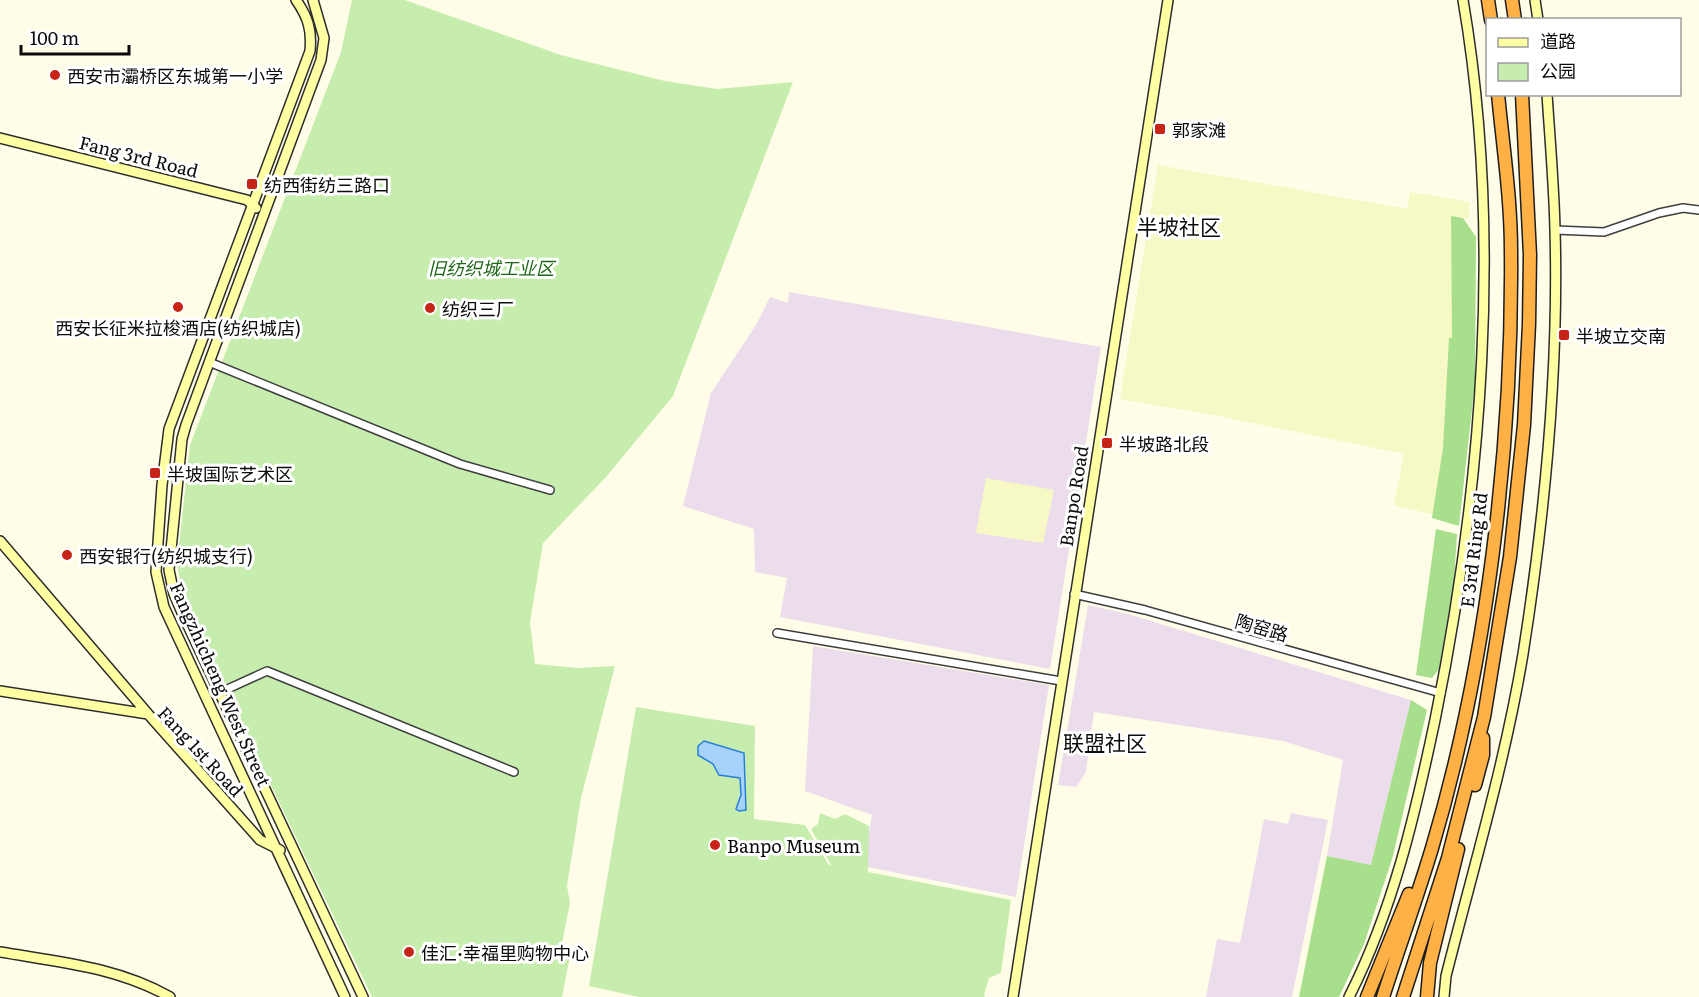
<svg xmlns="http://www.w3.org/2000/svg" width="1699" height="997" font-family="Literata,'Noto Sans SC',serif">
<style>
.industrial{fill:#ebddeb}
.farmland{fill:#f6f8c6}
.green{fill:#c7edae}
.forest{fill:#a8df8c}
.water{fill:#a7d2fc;stroke:#277edb;stroke-width:1.5}
.lines{fill:none;stroke-linecap:round;stroke-linejoin:round}
.street-casing{stroke:#3e3e3e;stroke-width:10}
.secondary-casing{stroke:#2d2d2d;stroke-width:12}
.highway-casing{stroke:#1c1c1c;stroke-width:15}
.street{stroke:#fff;stroke-width:7}
.secondary{stroke:#feffa3;stroke-width:9}
.highway{stroke:#ffb146;stroke-width:12}
.poi-dot{fill:#c72316;stroke:#fff;stroke-width:2}
.labels{text-anchor:middle;dominant-baseline:central;stroke-width:6;stroke-linejoin:round;paint-order:stroke}
.poi-label{font-size:18px;fill:#0b0b0b;stroke:#fff;text-anchor:start}
.street-label{font-size:18px;fill:#0b0b0b;stroke:#fff}
.park-label{font-size:18px;font-style:italic;fill:#1d6816;stroke:#fff}
.quarter-label{font-size:21px;fill:#0b0b0b;stroke:#fff}
</style>
<rect width="100%" height="100%" fill="#fffde8"/>
<path class="industrial" d="M789,292L1101,347L1050,669L780,617L787,578L755,572L754,529L683,506L711,393L756,325L770,297L788,303Z
M1088,605L1128,614L1411,700L1371,865L1327,856L1343,760L1283,741L1094,712L1086,772L1076,787L1058,785Z
M813,646L1049,685L1016,897L863,866L872,815L805,791Z
M1291,813L1328,820L1292,997H1206L1217,939L1240,943L1264,819L1288,824Z"/>
<path class="farmland" d="M1158,165L1407,209L1410,192L1469,202V218L1451,217L1452,339L1445,438L1435,515L1394,505L1404,454L1214,415L1120,399Z
M986,478L1054,490L1043,543L976,533Z"/>
<path class="green" d="M352,0H405L561,55L665,81L717,89L793,82L673,396L606,477L543,543L530,622L535,664L578,668L615,666L581,798L567,886L570,903L562,943L570,956L562,997H372L184,603L177,564L190,445L341,52Z
M636,707L755,726L754,819L805,825L829,865H831L811,829L818,824L820,813L835,819L845,814L869,826L868,872L1011,900L1001,973L989,978L984,995L985,997H639L589,986Z"/>
<path class="forest" d="M1451,216L1463,218L1476,237L1475,382L1459,526L1432,518L1443,448L1449,338H1452Z
M1436,529L1457,534L1454,581L1439,669L1432,678L1416,675Z
M1411,700L1427,710L1393,856L1364,944L1339,997H1299L1327,856L1371,865Z"/>
<path class="water" d="M704,741L744,753L746,810L739,811L736,809L741,795L740,778L719,775L713,764L698,755V746Z"/>
<g class="lines">
<g class="street-casing">
<path id="street" d="M1555,230L1604,232L1659,213L1683,208L1699,210
M209,362L460,464L550,490
M1074,594L1145,610L1441,693
M777,633L1061,681
M221,692L267,671L514,772"/>
</g>
<g class="secondary-casing">
<path id="secondary" d="M296,0C308,17 312,30 310,51L169,429L162,485L156,572L164,607L345,997
M313,0L324,38L321,60L186,425L182,439L169,570L174,594L183,615L363,997
M1535,0L1538,20
M0,138L247,200L256,208
M0,541L148,714
M0,691L148,714L260,840L280,850
M0,952C59,962 117,967 170,997
M1013,997L1168,0
M1349,997C1393,910 1415,815 1435,720C1482,489 1503,234 1463,0
M1444,997L1446,976C1473,869 1505,763 1523,654C1545,514 1559,372 1555,230C1554,185 1550,140 1547,94"/>
</g>
<g class="highway-casing">
<path id="highway" d="M1488,0L1491,20
M1512,0L1515,20
M1475,785L1483,755V738
M1367,997L1409,894
M1383,997C1399,947 1417,898 1432,848C1487,664 1513,443 1511,251C1511,198 1503,147 1498,94
M1403,997L1448,858L1484,717L1510,557L1524,425L1529,324L1530,255L1522,94
M1427,997L1430,963L1458,849"/>
</g>
<use href="#street" class="street"/>
<use href="#secondary" class="secondary"/>
<use href="#highway" class="highway"/>
</g>
<g class="poi-dot">
<circle cx="55" cy="75" r="6"/>
<rect x="1154" y="123" width="12" height="12" rx="3"/>
<rect x="246" y="178" width="12" height="12" rx="3"/>
<circle cx="178" cy="307" r="6"/>
<circle cx="430" cy="308" r="6"/>
<rect x="1558" y="329" width="12" height="12" rx="3"/>
<rect x="1101" y="437" width="12" height="12" rx="3"/>
<rect x="149" y="467" width="12" height="12" rx="3"/>
<circle cx="67" cy="555" r="6"/>
<circle cx="715" cy="845" r="6"/>
<circle cx="409" cy="952" r="6"/>
</g>
<g class="labels">
<g class="poi-label">
<text x="67" y="75">西安市灞桥区东城第一小学</text>
<text x="1172" y="129">郭家滩</text>
<text x="264" y="184">纺西街纺三路口</text>
<text x="442" y="308">纺织三厂</text>
<text x="178" y="327" text-anchor="middle">西安长征米拉梭酒店(纺织城店)</text>
<text x="1576" y="335">半坡立交南</text>
<text x="1119" y="443">半坡路北段</text>
<text x="167" y="473">半坡国际艺术区</text>
<text x="79" y="555">西安银行(纺织城支行)</text>
<text x="727" y="845">Banpo Museum</text>
<text x="421" y="952">佳汇·幸福里购物中心</text>
</g>
<g class="street-label">
<text transform="translate(139 156) rotate(14)">Fang 3rd Road</text>
<text transform="translate(1073 496) rotate(-81)">Banpo Road</text>
<text transform="translate(1473 550) rotate(-83)">E 3rd Ring Rd</text>
<text transform="translate(1262 627) rotate(16)">陶窑路</text>
<text transform="translate(221 684) rotate(66)">Fangzhicheng West Street</text>
<text transform="translate(201 751) rotate(47)">Fang 1st Road</text>
</g>
<g class="park-label">
<text x="491" y="267">旧纺织城工业区</text>
</g>
<g class="quarter-label">
<text x="1179" y="225">半坡社区</text>
<text x="1105" y="741">联盟社区</text>
</g>
</g>
<rect x="1486" y="18" width="195" height="78" fill="#ffffff" stroke="#9d9d9d" stroke-width="1.5"/>
<rect x="1498" y="38" width="30" height="9" fill="#feffa3" stroke="#9d9d9d" stroke-width="1.5"/>
<text x="1540" y="48" font-size="18" fill="#0b0b0b">道路</text>
<rect x="1498" y="63" width="30" height="18" fill="#c7edae" stroke="#9d9d9d" stroke-width="1.5"/>
<text x="1540" y="78" font-size="18" fill="#0b0b0b">公园</text>
<path d="M21 45v9h108v-9" fill="none" stroke="#0b0b0b" stroke-width="3"/>
<text x="30" y="45" font-size="18" fill="#0b0b0b" stroke="#ffffff" stroke-width="4.5" paint-order="stroke">100 m</text>
</svg>
